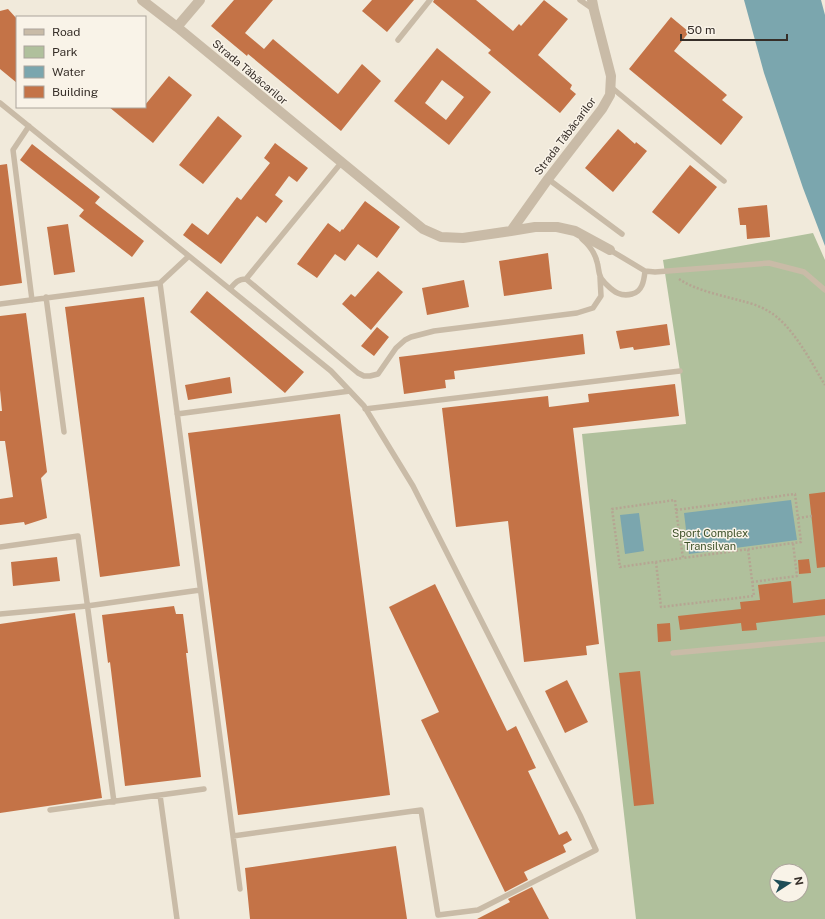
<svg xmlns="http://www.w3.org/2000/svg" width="825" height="919" font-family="'Public Sans',sans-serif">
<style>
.green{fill:#b0c09c;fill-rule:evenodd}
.water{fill:#7ba6ae}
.building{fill:#c47347;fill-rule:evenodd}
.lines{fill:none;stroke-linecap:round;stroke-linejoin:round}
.path{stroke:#b5a592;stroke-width:2.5;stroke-dasharray:2 2;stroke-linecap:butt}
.service{stroke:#c9bba7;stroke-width:5.5}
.minor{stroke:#c9bba7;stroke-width:10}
.labels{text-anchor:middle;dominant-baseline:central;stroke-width:3;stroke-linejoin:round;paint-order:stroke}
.street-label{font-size:11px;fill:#362e28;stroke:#f9f3e8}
.park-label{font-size:11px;fill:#41542c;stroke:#f9f3e8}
</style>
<rect width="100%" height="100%" fill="#f1eadb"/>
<path class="green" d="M813,233L825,260V919H636L604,639L582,434L686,424L680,371L663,260ZM777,871H801V895H777Z"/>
<path class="water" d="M744,0H821L825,15V246L803,188L785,135L764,73Z
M791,500L797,540L689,554L684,513Z
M639,513L644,551L625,554L620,515Z"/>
<path class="building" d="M234,0H273L245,33L264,49L273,39L338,94L362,64L381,81L341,131L248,54L247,56L211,26Z
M372,0H414L387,32L362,11Z
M434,0H476L513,31L519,24L521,26L544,0L568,19L538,55L572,85L570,89L576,94L560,113L488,53L491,50L433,2Z
M8,9L17,19V83L0,69V11Z
M671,17L689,32L674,51L727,95L722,100L743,117L721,145L629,69Z
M437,48L491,92L449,145L394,101ZM442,80L464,97L446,120L425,103Z
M169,76L192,95L153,143L109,107H145V105Z
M218,116L242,136L203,184L179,165Z
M618,129L635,144L636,142L647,151L613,192L585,168Z
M275,143L308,168L297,182L289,176L275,195L283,201L266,223L257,216L221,264L183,235L192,223L208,235L237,197L241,200L270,163L264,158Z
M32,144L100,197L95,203L144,241L132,257L79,216L84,210L20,160Z
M7,164L22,283L0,286V165Z
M690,165L717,187L679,234L652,212Z
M365,201L400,227L377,258L358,244L345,261L335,254L317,278L297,264L328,223L340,232L342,229L343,230Z
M767,205L770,237L747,239L746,225H740L738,208Z
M68,224L75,272L54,275L47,227Z
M548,253L552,289L504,296L499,261Z
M378,271L403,292L371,330L342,304L351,294L355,297Z
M464,280L469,307L427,315L422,288Z
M207,291L304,372L285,393L190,312Z
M144,297L180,566L100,577L65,307Z
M26,313L47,472L41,478L47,518L25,525L24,522L0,525V499L13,497L5,441H0V411H2L0,390V316Z
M667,324L670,345L634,350L633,347L620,349L616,331Z
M377,327L389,337L374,356L361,346Z
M583,334L585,354L454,371L455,379L445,380L446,388L404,394L399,357Z
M230,377L232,393L188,400L185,385Z
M675,384L679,416L573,428L599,644L586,646L587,655L524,662L508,521L456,527L442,408L548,396L549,407L589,402L588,394Z
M340,414L390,795L238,815L188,433Z
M825,492V567L817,568L809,494Z
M57,557L60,581L13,586L11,562Z
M809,559L811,573L799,574L798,560Z
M791,581L793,603L825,599V615L756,623L757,630L742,631L741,623L680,630L678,616L741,609L740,602L760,600L758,585Z
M435,584L507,731L516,726L536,768L528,771L559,835L567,831L572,840L563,845L566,852L524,872L528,880L505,892L421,720L439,712L389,607Z
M174,606L176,614H183L188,653H186L201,777L125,786L110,662L108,663L102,615Z
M75,613L102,798L0,813V624Z
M670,623L671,641L658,642L657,624Z
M640,671L654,804L634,806L619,673Z
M567,680L588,722L565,733L545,691Z
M396,846L407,919H250L245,868Z
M532,887L549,919H477L510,902L508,899Z"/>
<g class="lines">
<path class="path" d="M679,279C697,291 721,295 742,301C750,303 760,306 768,311C792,324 811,362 825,385
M795,494L801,542L683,558L676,510Z
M676,510L675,500L612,509L620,567L683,558
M798,518L812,516
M656,562L661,607L754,596L748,549
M752,582L797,576L793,543"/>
<path class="service" d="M580,0L593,9
M398,40L430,0
M611,87L724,181
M0,103L331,371L364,406L413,486L580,815L596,850L478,910L438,915L421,810L233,836
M29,126L13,150L32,300
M548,179L622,234
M582,239C589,245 595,253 597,262C599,267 598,273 601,278C602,280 605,283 607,285C614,292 621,297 632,294C642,292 644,281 645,271L610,250
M645,271L655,272L769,263L804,272L825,290
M246,279L341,163
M160,283L240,889
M230,289C235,283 238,279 246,279L358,373L364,376H370L378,374L396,348L405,340L411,337L434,331L577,313L593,308L601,296L600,277
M46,297L64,432
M0,304L160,283L189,256
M365,409L680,371
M177,414L350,391
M0,547L78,536L114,802
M0,614L87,606L200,590
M673,653L825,639
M160,795L177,919
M50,810L204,789"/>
<path class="minor" d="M142,0L177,27L423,229L441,237L463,238L511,231L535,227H557L575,231L610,250
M177,27L200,0
M511,231L548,179L602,109L610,95L611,76L594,10L592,0"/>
</g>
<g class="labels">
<g class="street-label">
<text transform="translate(250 72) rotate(40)">Strada Tăbăcarilor</text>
<text transform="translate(565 136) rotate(-53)">Strada Tăbăcarilor</text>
</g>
<g class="park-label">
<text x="710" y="533">Sport Complex<tspan x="710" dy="13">Transilvan</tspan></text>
</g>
</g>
<rect x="16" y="16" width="130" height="92" fill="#f9f3e8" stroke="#aba49b"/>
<rect x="24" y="29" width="20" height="6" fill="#c9bba7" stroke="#aba49b"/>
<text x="52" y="36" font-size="12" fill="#362e28">Road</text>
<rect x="24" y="46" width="20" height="12" fill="#b0c09c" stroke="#aba49b"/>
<text x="52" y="56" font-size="12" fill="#362e28">Park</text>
<rect x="24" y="66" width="20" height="12" fill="#7ba6ae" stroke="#aba49b"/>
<text x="52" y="76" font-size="12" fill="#362e28">Water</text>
<rect x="24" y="86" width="20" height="12" fill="#c47347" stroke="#aba49b"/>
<text x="52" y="96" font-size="12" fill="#362e28">Building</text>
<g transform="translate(789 883) rotate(78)"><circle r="19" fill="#f9f3e8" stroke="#aba49b"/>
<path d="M0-3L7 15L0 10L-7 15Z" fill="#1e4d57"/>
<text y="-6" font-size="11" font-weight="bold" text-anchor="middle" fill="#362e28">N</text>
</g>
<path d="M681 34v6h106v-6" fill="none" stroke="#362e28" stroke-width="2"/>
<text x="687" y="34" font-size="12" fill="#362e28" stroke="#f9f3e8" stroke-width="3" paint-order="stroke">50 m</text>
</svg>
